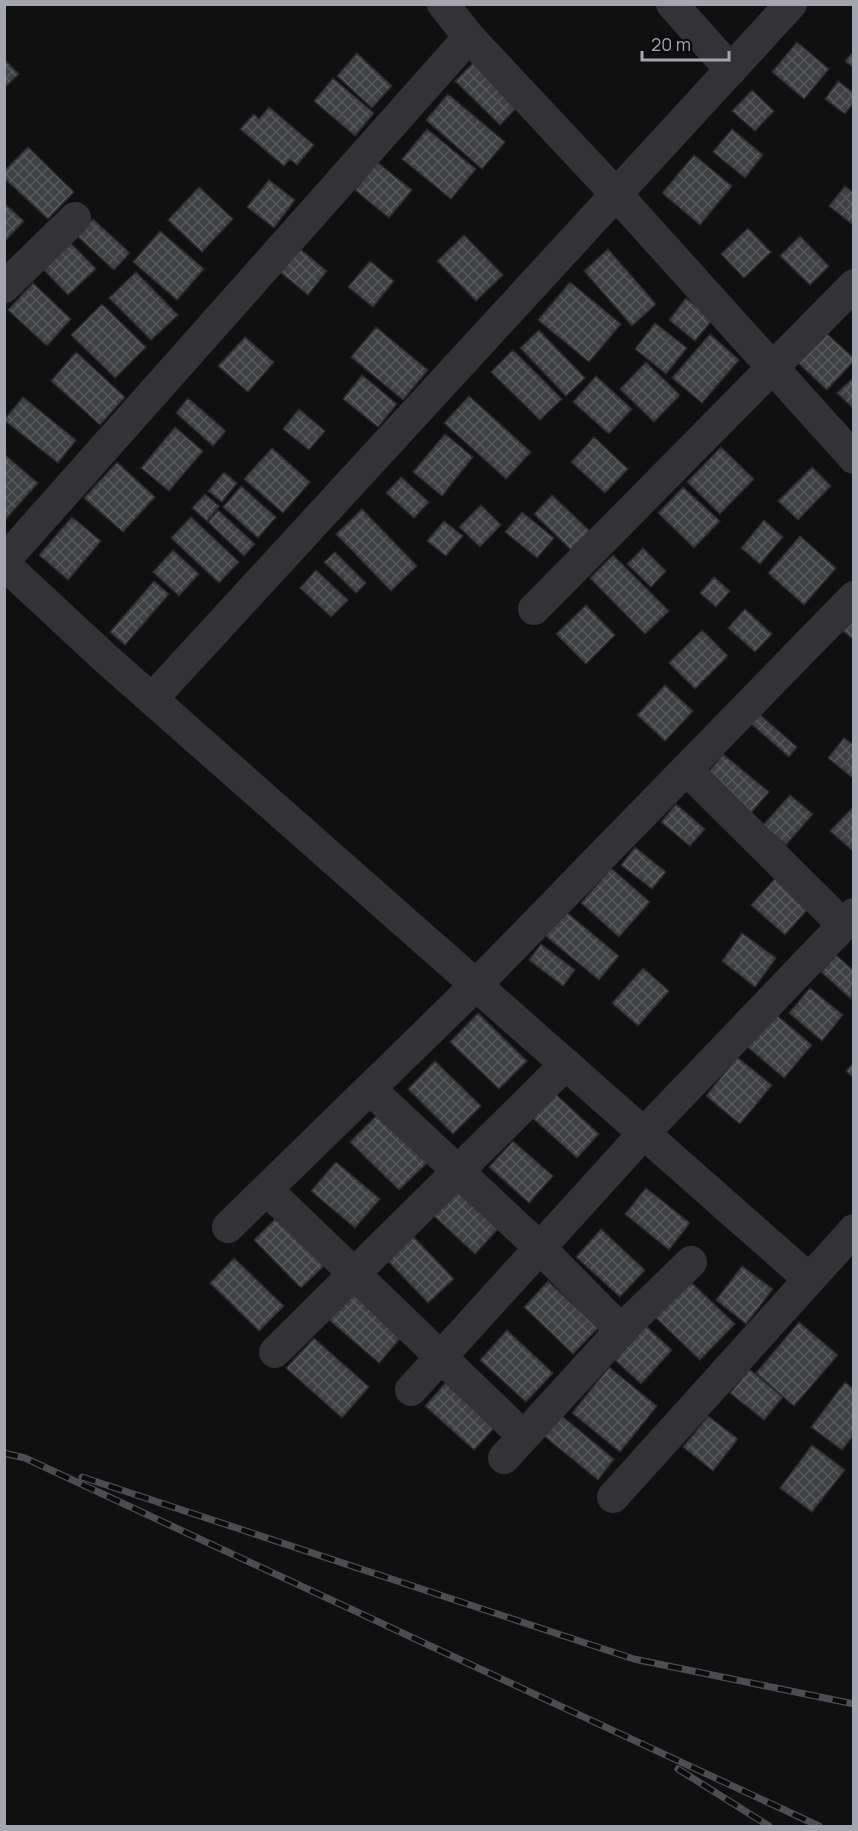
<svg xmlns="http://www.w3.org/2000/svg" width="858" height="1831" font-family="Manrope,sans-serif">
<style>
.building{fill:url(#building-cross-hatch);stroke:#2a2a2d;stroke-width:1.5}
.lines{fill:none;stroke-linecap:round;stroke-linejoin:round}
.street{stroke:#333337;stroke-width:32}
.rail-casing{stroke:#4c4d52;stroke-width:7}
.rail{stroke:#0b0b0c;stroke-width:4.5;stroke-dasharray:14;stroke-linecap:butt}
</style>
<defs>
<pattern id="building-cross-hatch" width="8" height="8" patternUnits="userSpaceOnUse" patternTransform="scale(1.5)"><rect width="8" height="8" fill="#3f4044"/><path d="M0 0l8 8M0 8l8-8" fill="none" stroke="#58595c"/></pattern>
</defs>
<rect width="100%" height="100%" fill="#101011"/>
<path class="building" d="M797,42L829,69L804,99L772,72Z
M854,51V68L845,61Z
M357,53L392,86L372,108L337,76Z
M479,57L524,100L500,125L455,81Z
M4,59L19,74L4,88Z
M333,78L374,113L355,136L314,101Z
M838,81L854,93V102L845,114L825,99Z
M752,90L774,111L755,131L732,111Z
M448,94L505,142L482,169L426,120Z
M269,107L314,145L297,165L290,159L284,166L240,129L254,114L259,119Z
M427,129L476,169L451,199L402,159Z
M732,129L763,155L745,178L713,152Z
M28,147L74,192L48,219L4,178V171Z
M694,155L732,186L700,225L662,193Z
M377,162L412,190L389,218L355,190Z
M269,180L295,200L274,228L247,207Z
M845,186L854,193V226L829,206Z
M199,187L233,219L202,252L168,220Z
M4,203L24,221L4,242Z
M93,219L130,253L114,270L77,236Z
M748,228L771,252L744,278L721,254Z
M160,231L204,269L177,300L133,262Z
M464,235L503,275L476,301L437,261Z
M800,236L829,266L810,285L780,256Z
M67,239L96,269L68,295L39,265Z
M299,248L327,271L308,295L280,272Z
M608,249L656,304L632,326L584,271Z
M370,261L394,281L373,307L348,287Z
M136,272L178,315L151,340L109,298Z
M570,282L621,324L589,362L538,320Z
M33,283L71,319L47,346L8,310Z
M686,298L713,319L695,341L669,320Z
M102,304L146,347L115,378L71,335Z
M655,323L687,348L666,374L635,349Z
M376,327L428,370L403,400L351,357Z
M539,330L585,378L566,396L520,348Z
M826,333L854,358V361L827,390L798,363Z
M710,334L739,360L702,403L672,378Z
M245,337L274,362L248,392L218,366Z
M513,350L562,399L540,420L491,372Z
M76,352L125,397L100,425L51,381Z
M646,362L680,395L654,422L620,389Z
M362,375L397,404L378,427L343,399Z
M596,376L632,409L609,434L573,402Z
M854,377V409L837,393Z
M469,396L531,452L506,479L444,423Z
M23,397L76,440L58,463L4,420Z
M188,398L226,431L213,446L176,413Z
M299,409L325,431L309,450L283,429Z
M175,427L203,451L169,491L141,468Z
M445,434L473,457L442,496L413,472Z
M594,437L628,469L605,493L571,462Z
M721,447L754,479L720,514L687,482Z
M272,448L310,482L283,513L244,479Z
M4,454L38,483L5,520H4Z
M117,462L155,497L123,532L84,498Z
M812,467L831,486L798,520L778,501Z
M224,472L237,483L222,502L208,491Z
M401,477L429,502L414,518L386,493Z
M241,486L276,517L258,538L223,507Z
M683,487L720,521L694,548L658,513Z
M205,494L219,506L207,521L192,508Z
M552,495L590,531L571,550L534,514Z
M481,505L501,525L480,547L459,527Z
M362,509L417,566L391,591L336,534Z
M218,510L255,544L244,556L208,522Z
M522,512L554,538L537,558L505,532Z
M72,517L101,541L68,580L39,555Z
M191,517L239,562L219,583L171,538Z
M764,520L783,537L760,564L741,548Z
M444,521L463,536L446,556L427,541Z
M800,536L836,568L804,605L768,573Z
M643,548L666,571L651,587L627,564Z
M173,550L199,574L179,596L153,572Z
M335,552L366,583L356,593L324,562Z
M613,555L669,611L645,634L590,578Z
M316,570L348,600L331,617L300,588Z
M714,577L730,591L716,607L700,593Z
M154,581L169,594L125,645L110,632Z
M586,605L615,635L586,664L556,634Z
M745,609L772,634L755,652L728,628Z
M854,620V640L843,631Z
M702,630L728,656L695,689L669,663Z
M665,685L693,711L665,741L637,715Z
M757,712L797,747L789,757L749,722Z
M844,738L854,745V779L828,758Z
M723,754L769,792L750,814L705,776Z
M790,795L813,814L786,845L763,825Z
M676,804L705,829L690,846L661,822Z
M854,806V852L830,831Z
M635,847L666,872L652,889L621,865Z
M611,868L650,902L619,937L581,903Z
M781,872L814,902L785,935L751,905Z
M564,910L619,956L599,980L543,934Z
M742,933L776,958L755,987L722,961Z
M541,944L575,970L563,986L529,960Z
M836,955L854,971L851,999L821,972Z
M643,968L669,991L638,1026L612,1003Z
M810,988L843,1015L822,1041L789,1013Z
M773,1012L812,1045L784,1078L745,1045Z
M478,1013L527,1061L499,1089L450,1042Z
M737,1057L772,1085L740,1124L706,1096Z
M435,1061L481,1106L453,1134L408,1089Z
M854,1062V1078L846,1071Z
M550,1089L599,1134L577,1158L528,1114Z
M378,1114L427,1163L399,1190L350,1142Z
M513,1141L553,1176L529,1203L489,1167Z
M336,1162L380,1199L355,1228L311,1191Z
M646,1188L690,1223L669,1250L625,1214Z
M456,1190L498,1229L475,1254L433,1215Z
M279,1215L327,1263L301,1288L254,1240Z
M601,1229L645,1270L620,1297L576,1257Z
M412,1235L454,1279L428,1303L386,1259Z
M234,1258L284,1306L259,1331L210,1283Z
M742,1266L773,1289L746,1324L716,1300Z
M548,1281L598,1328L573,1354L524,1307Z
M690,1281L735,1324L700,1360L655,1317Z
M354,1291L404,1334L379,1363L329,1320Z
M799,1322L838,1355L794,1406L756,1373Z
M646,1326L672,1350L641,1384L615,1360Z
M507,1330L553,1373L526,1402L480,1360Z
M314,1338L369,1387L342,1418L286,1368Z
M609,1367L657,1406L620,1452L572,1413Z
M749,1369L783,1397L764,1420L730,1393Z
M448,1380L497,1425L474,1450L425,1406Z
M845,1382L854,1389V1435L842,1450L811,1427Z
M562,1416L614,1459L598,1480L544,1436Z
M708,1416L738,1439L713,1471L683,1447Z
M812,1445L845,1470L812,1512L780,1488Z"/>
<g class="lines">
<path class="street" d="M443,4L469,37L616,194L854,458
M672,4L731,70
M4,287L75,218
M4,561L469,37
M4,564L103,656L809,1279
M534,609L854,285
M152,699L791,4
M686,769L843,925
M370,1089L540,1248L621,1330
M267,1190L523,1436
M228,1227L476,985L854,597
M275,1352L566,1064
M411,1390L644,1133L854,914
M504,1458L621,1330L691,1262
M613,1497L854,1230"/>
<g class="rail-casing">
<path id="rail" d="M4,1453L25,1458L819,1826
M82,1477L634,1659L854,1704
M678,1769L769,1826"/>
</g>
<use href="#rail" class="rail"/>
</g>
<rect width="858" height="1831" fill="none" stroke="#a3a5b0" stroke-width="12"/>
<path d="M642 51v9h87v-9" fill="none" stroke="#a3a5b0" stroke-width="3"/>
<text x="651" y="51" font-size="18" fill="#a3a5b0" stroke="#0b0b0c" stroke-width="4.5" paint-order="stroke">20 m</text>
</svg>
